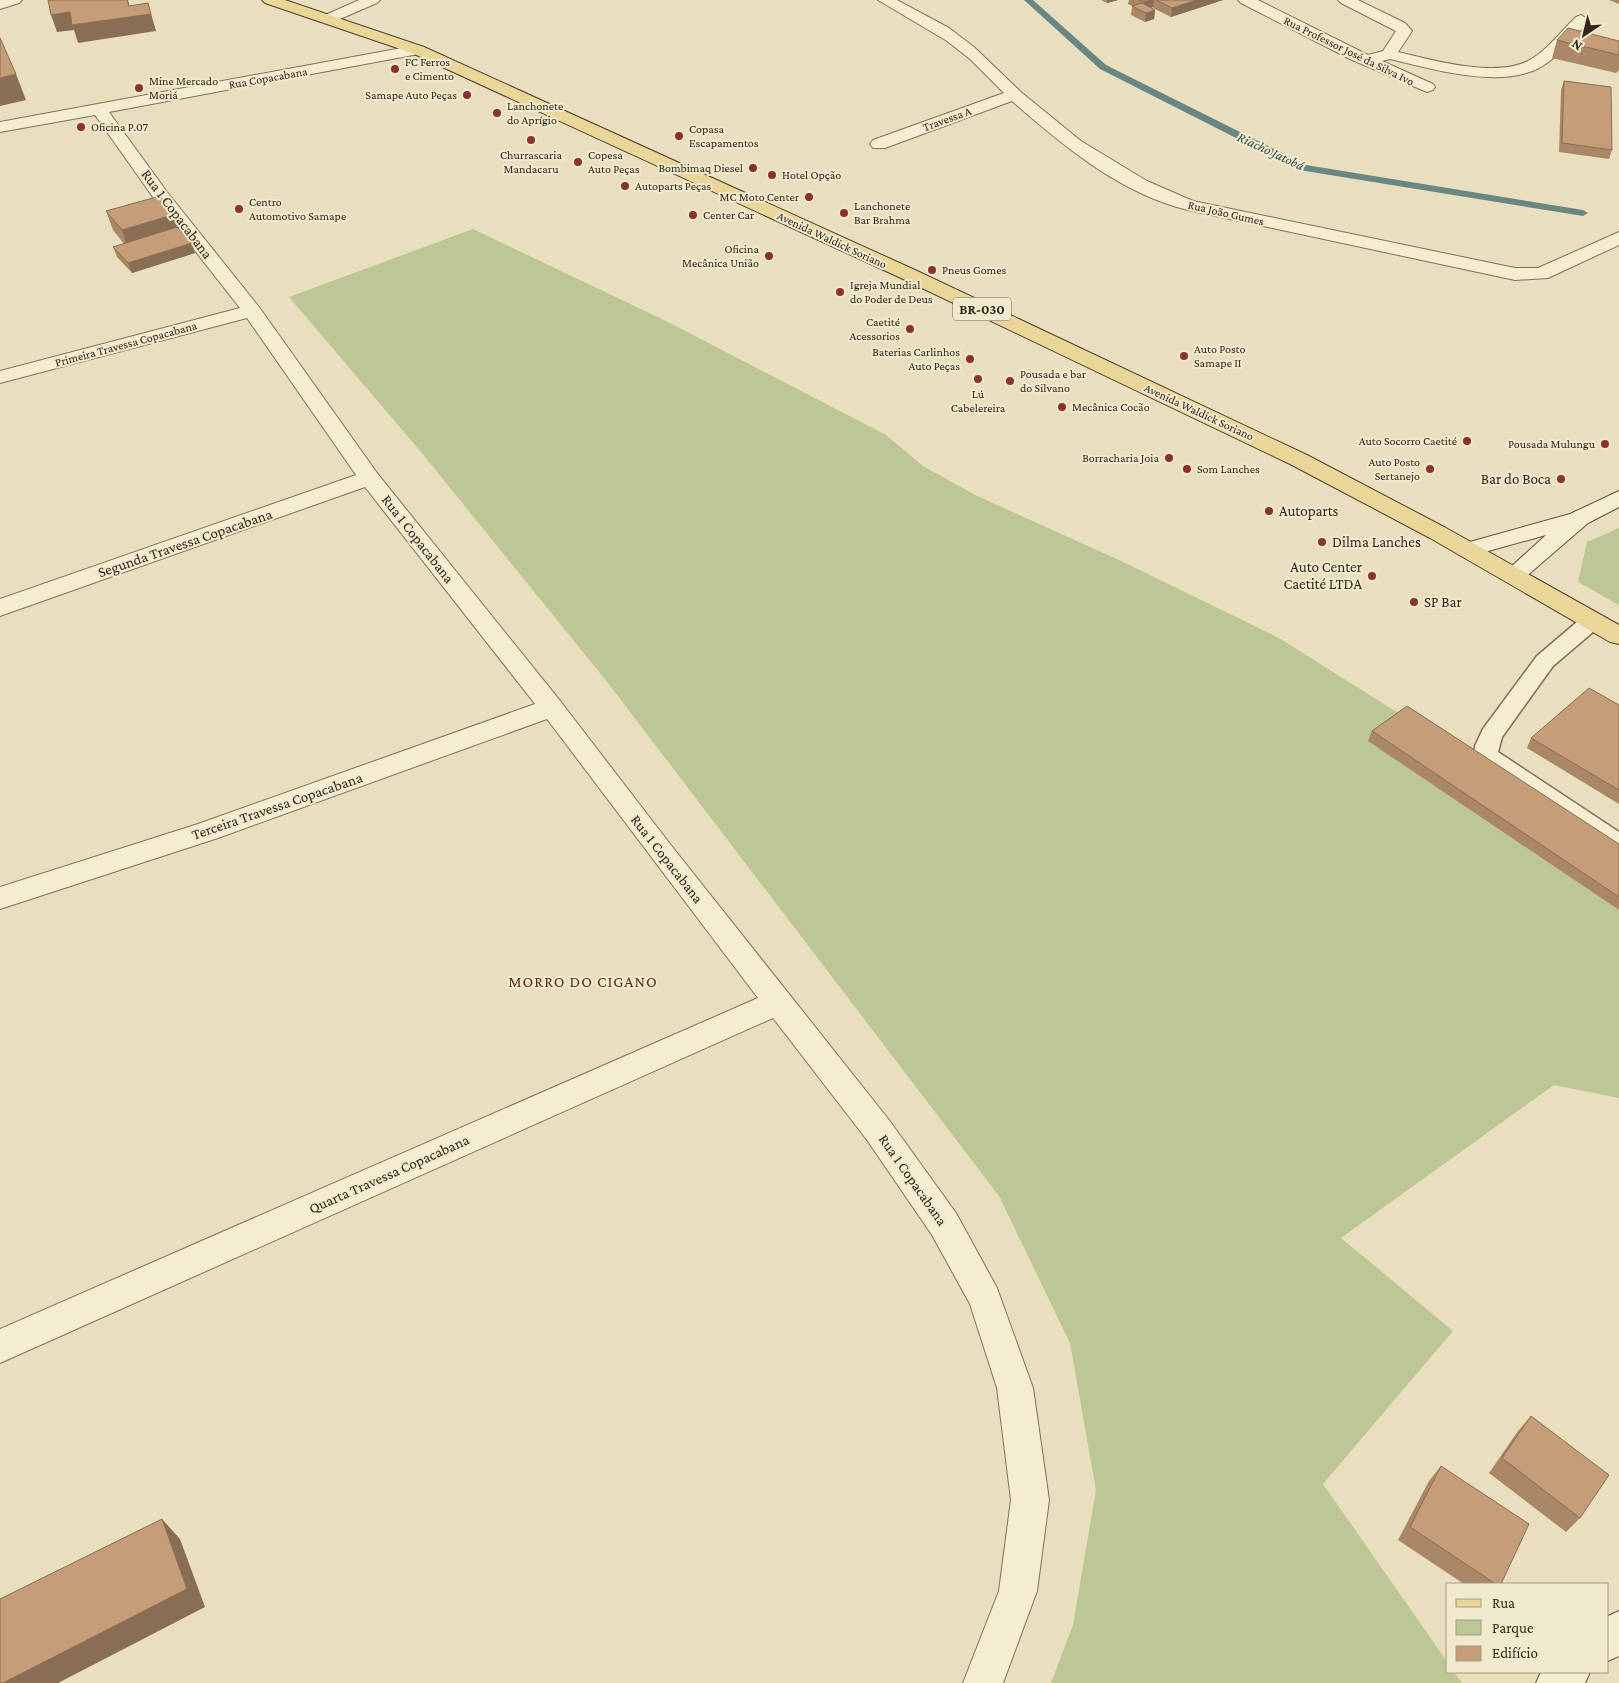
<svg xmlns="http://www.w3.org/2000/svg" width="1619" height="1683" font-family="'Crimson Pro',serif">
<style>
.green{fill:#bdc695}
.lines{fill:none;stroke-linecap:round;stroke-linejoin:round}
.stream{fill:#6a8883;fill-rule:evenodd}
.service-casing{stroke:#807159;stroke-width:3}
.minor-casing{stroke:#807159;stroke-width:2}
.secondary-casing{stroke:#62523d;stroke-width:2}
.primary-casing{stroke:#4e3f2d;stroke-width:2}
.service{fill:#f5edd2;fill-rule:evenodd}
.minor{fill:#f5edd2;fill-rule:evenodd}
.secondary{fill:#f5edd2;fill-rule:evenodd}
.primary{fill:#ebd699;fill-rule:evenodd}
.wall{fill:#a98767}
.shaded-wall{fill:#8a6e54}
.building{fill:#c59d78;stroke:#8a6e54}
.poi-dot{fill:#8a332e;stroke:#f1e9ce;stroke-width:2}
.labels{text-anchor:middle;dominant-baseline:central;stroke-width:4;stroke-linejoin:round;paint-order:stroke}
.far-street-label{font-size:12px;fill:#31281c;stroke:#f1e9ce}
.far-poi-label{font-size:12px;fill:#31281c;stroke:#f1e9ce;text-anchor:start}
.far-water-label{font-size:14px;font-style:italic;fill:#2d5050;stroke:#f1e9ce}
.shield{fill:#f1e9ce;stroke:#6b6251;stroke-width:1}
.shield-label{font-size:14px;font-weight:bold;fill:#31281c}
.street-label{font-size:15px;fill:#31281c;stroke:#f1e9ce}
.poi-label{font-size:15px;fill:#31281c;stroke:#f1e9ce;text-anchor:start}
.neighbourhood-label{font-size:16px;letter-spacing:1px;fill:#5a2f20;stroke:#f1e9ce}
</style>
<rect width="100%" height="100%" fill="#e9dfbf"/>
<path class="green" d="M473,229L666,321L886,435L923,466L975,495L1119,560L1279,638L1403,716L1369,741L1619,910V1098L1554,1085L1341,1238L1453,1331L1323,1484L1448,1663V1672H1454L1462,1683H1051L1073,1625L1096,1490L1070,1343L999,1196L608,683L421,452L289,297Z
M1619,528V605L1578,582L1587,542Z"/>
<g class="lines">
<path class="stream" d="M1024,0H1033L1106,65L1306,165L1583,210L1588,213L1583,216L1299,170L1100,69Z"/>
<g class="service-casing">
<path id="service" d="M1592,614L1600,616L1603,621L1600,626L1553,666L1502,737L1498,752L1619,832V853L1610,851L1478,762L1474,756L1475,746L1483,729L1537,656L1584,616Z"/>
</g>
<g class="minor-casing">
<path id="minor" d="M0,0H22L19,3L0,9Z
M359,0H380L377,3L333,22H323L320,19L323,16Z
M878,0H897L949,28L974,47L1022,93L1081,141L1147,181L1193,201L1515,268H1538L1619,232V245L1548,278L1515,280L1188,210C1121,194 1063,146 1012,101L885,148H873L870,144L873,140L1004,93L970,59L947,41Z
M1238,0H1258L1368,55L1383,51L1396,31L1341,3L1338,0H1358L1405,23L1412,31L1398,52C1432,60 1495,78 1528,61C1546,52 1561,31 1576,17L1581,15L1589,20C1577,36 1557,58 1539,68C1499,89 1432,69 1390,59L1382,61L1433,84L1435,87L1433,90L1427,92L1350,59L1241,3Z
M418,45L426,50L424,53L109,112L167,192L259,307L377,473L561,702L670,844L889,1120L956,1213L997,1288L1033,1388L1049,1500L1037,1591L1003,1683H963L999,1591L1011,1500L997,1388L970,1304L932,1235L867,1140L773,1018L0,1363V1329L758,998L547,719L218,838L0,909V887L198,824L535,704L365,487L0,616V599L356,475L247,318L0,383V371L240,308L155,200L95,115L0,132V122Z"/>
</g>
<g class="secondary-casing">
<path id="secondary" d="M1619,491V507L1588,523L1522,580L1514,583L1506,580L1502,575L1546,535L1467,557L1459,555L1455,550L1459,545L1570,514Z
M1619,1611V1656L1608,1661V1616Z
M1541,1672H1590L1585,1683H1536Z"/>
</g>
<g class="primary-casing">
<path id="primary" d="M262,0H285L424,47L915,270L1307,455L1446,528L1619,625V644L1610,642L1430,538L1292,465L901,278L412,53L265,3Z"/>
</g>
<use href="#service" class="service"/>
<use href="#minor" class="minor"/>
<use href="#secondary" class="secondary"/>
<use href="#primary" class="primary"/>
</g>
<path class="wall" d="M1101,0H1118L1107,3Z
M1129,0H1223L1171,17L1153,8V7L1151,8L1155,10L1154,19L1145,22L1131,15L1132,6L1128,4Z
M1609,0H1619V4Z
M1557,40L1619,41V70L1616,73L1552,58Z
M1564,81L1612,150L1609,159L1559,152L1561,90Z
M106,211L176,214L182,233L192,243L195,253L132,273L117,257L113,247L124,244L113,230Z
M1619,705V804L1527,748L1531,738Z
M1372,731L1619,844V910L1368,741Z
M1531,1416L1580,1518L1566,1532L1489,1473L1518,1431Z
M1441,1466L1501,1584H1464L1398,1540L1429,1481Z"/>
<path class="shaded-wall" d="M127,0H128L132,17L148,3L156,31L78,43L74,30L57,32L51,15Z
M1107,0H1118L1107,3Z
M1150,0H1154L1153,7L1143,11L1144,2Z
M1197,0H1223L1171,17L1172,8Z
M1155,10L1154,19L1145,22L1146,13Z
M16,74L26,100L0,106V78Z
M176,214L182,233L128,249L122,230Z
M192,243L195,253L132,273L128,263Z
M162,1519L180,1539L205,1607L58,1683H3Z"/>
<path class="building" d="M48,0H127L129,6L148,3L151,14L72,25L70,12L51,15Z
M1139,0H1150L1144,2Z
M1156,0H1197L1172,8Z
M1142,3L1155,10L1146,13L1132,6Z
M1568,28L1619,41V55L1557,40Z
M0,38L16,74L0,78Z
M1564,81L1611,87L1612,150L1562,143Z
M160,196L176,214L122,230L106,211Z
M177,227L192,243L128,263L113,247Z
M1589,688L1619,705V790L1531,738Z
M1407,706L1619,844V897L1372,731Z
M1531,1416L1609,1475L1580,1518L1502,1458Z
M1441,1466L1529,1524L1501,1584H1496L1410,1527Z
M162,1519L187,1589L3,1683H0V1599Z"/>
<g class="poi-dot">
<circle cx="395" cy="69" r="5"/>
<circle cx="139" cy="88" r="5"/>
<circle cx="467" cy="95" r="5"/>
<circle cx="497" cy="113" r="5"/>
<circle cx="81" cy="127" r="5"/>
<circle cx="679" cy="136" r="5"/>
<circle cx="531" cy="140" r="5"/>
<circle cx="578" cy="162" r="5"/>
<circle cx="753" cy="168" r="5"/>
<circle cx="772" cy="175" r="5"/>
<circle cx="625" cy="186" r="5"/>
<circle cx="809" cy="197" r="5"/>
<circle cx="239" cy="209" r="5"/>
<circle cx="844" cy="213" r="5"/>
<circle cx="693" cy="215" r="5"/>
<circle cx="769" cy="256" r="5"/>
<circle cx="932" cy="270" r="5"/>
<circle cx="840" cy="292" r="5"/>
<circle cx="910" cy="329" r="5"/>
<circle cx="1184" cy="356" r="5"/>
<circle cx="970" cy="359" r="5"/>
<circle cx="978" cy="379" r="5"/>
<circle cx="1010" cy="381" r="5"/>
<circle cx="1062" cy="407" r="5"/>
<circle cx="1467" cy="441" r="5"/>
<circle cx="1605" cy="444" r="5"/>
<circle cx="1169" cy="458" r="5"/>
<circle cx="1187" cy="469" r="5"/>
<circle cx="1430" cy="469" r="5"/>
<circle cx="1561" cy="479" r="5"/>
<circle cx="1269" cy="511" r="5"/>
<circle cx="1322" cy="542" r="5"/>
<circle cx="1372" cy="576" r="5"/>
<circle cx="1414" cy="602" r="5"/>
</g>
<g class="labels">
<g class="far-street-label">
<text transform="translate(1349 51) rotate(26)">Rua Professor José da Silva Ivo</text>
<text transform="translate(268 78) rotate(-10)">Rua Copacabana</text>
<text transform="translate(947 119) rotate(-20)">Travessa A</text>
<text transform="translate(1226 213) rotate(13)">Rua João Gumes</text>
<text transform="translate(832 240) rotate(25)">Avenida Waldick Soriano</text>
<text transform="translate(126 344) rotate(-15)">Primeira Travessa Copacabana</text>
<text transform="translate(1199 412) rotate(25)">Avenida Waldick Soriano</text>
</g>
<g class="far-poi-label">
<text x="405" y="62">FC Ferros<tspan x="405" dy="14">e Cimento</tspan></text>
<text x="149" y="81">Mine Mercado<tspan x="149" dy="14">Moriá</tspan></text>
<text x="457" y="95" text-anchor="end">Samape Auto Peças</text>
<text x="507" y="106">Lanchonete<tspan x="507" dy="14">do Aprígio</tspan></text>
<text x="91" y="127">Oficina P.07</text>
<text x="689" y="129">Copasa<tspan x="689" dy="14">Escapamentos</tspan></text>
<text x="531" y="155" text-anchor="middle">Churrascaria<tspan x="531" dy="14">Mandacaru</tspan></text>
<text x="588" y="155">Copesa<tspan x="588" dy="14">Auto Peças</tspan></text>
<text x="743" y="168" text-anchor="end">Bombimaq Diesel</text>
<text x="782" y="175">Hotel Opção</text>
<text x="635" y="186">Autoparts Peças</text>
<text x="799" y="197" text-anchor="end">MC Moto Center</text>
<text x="249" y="202">Centro<tspan x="249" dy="14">Automotivo Samape</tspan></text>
<text x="854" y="206">Lanchonete<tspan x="854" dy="14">Bar Brahma</tspan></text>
<text x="703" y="215">Center Car</text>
<text x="759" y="249" text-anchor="end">Oficina<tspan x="759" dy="14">Mecânica União</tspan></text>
<text x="942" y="270">Pneus Gomes</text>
<text x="850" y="285">Igreja Mundial<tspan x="850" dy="14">do Poder de Deus</tspan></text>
<text x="900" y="322" text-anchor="end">Caetité<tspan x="900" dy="14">Acessorios</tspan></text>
<text x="1194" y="349">Auto Posto<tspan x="1194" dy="14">Samape II</tspan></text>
<text x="960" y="352" text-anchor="end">Baterias Carlinhos<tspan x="960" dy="14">Auto Peças</tspan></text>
<text x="1020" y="374">Pousada e bar<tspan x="1020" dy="14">do Silvano</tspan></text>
<text x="978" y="394" text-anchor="middle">Lú<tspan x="978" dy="14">Cabelereira</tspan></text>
<text x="1072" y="407">Mecânica Cocão</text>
<text x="1457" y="441" text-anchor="end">Auto Socorro Caetité</text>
<text x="1595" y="444" text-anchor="end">Pousada Mulungu</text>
<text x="1159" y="458" text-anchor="end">Borracharia Joia</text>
<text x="1420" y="462" text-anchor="end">Auto Posto<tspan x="1420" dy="14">Sertanejo</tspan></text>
<text x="1197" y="469">Som Lanches</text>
</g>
<g class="far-water-label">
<text transform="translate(1271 151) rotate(25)">Riacho Jatobá</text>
</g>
<rect class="shield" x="953" y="297.5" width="58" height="23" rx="4"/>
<g class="shield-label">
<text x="982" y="309">BR-030</text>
</g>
<g class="street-label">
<text transform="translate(177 214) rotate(53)">Rua 1 Copacabana</text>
<text transform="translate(418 539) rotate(52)">Rua 1 Copacabana</text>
<text transform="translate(185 543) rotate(-19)">Segunda Travessa Copacabana</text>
<text transform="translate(277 806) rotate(-19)">Terceira Travessa Copacabana</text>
<text transform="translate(667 859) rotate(52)">Rua 1 Copacabana</text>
<text transform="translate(389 1174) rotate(-24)">Quarta Travessa Copacabana</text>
<text transform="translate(913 1180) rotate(55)">Rua 1 Copacabana</text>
</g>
<g class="poi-label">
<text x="1551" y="479" text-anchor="end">Bar do Boca</text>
<text x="1279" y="511">Autoparts</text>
<text x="1332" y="542">Dilma Lanches</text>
<text x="1362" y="567" text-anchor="end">Auto Center<tspan x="1362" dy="17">Caetité LTDA</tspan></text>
<text x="1424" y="602">SP Bar</text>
</g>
<g class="neighbourhood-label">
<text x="583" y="981">MORRO DO CIGANO</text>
</g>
</g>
<rect x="1446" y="1583" width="162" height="90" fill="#f1e9ce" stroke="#a49c87"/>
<rect x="1456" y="1599" width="25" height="8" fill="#ebd699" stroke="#a49c87"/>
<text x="1492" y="1608" font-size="15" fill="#31281c">Rua</text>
<rect x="1456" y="1620" width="25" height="15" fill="#bdc695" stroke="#a49c87"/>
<text x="1492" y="1633" font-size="15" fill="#31281c">Parque</text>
<rect x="1456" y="1646" width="25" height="15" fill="#c59d78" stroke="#a49c87"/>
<text x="1492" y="1658" font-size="15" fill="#31281c">Edifício</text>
<g transform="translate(1584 35) rotate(215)" stroke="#f1e9ce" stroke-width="4" paint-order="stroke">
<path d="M0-4L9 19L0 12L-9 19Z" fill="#31281c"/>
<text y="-8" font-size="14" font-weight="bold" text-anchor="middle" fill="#31281c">N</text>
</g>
</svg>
